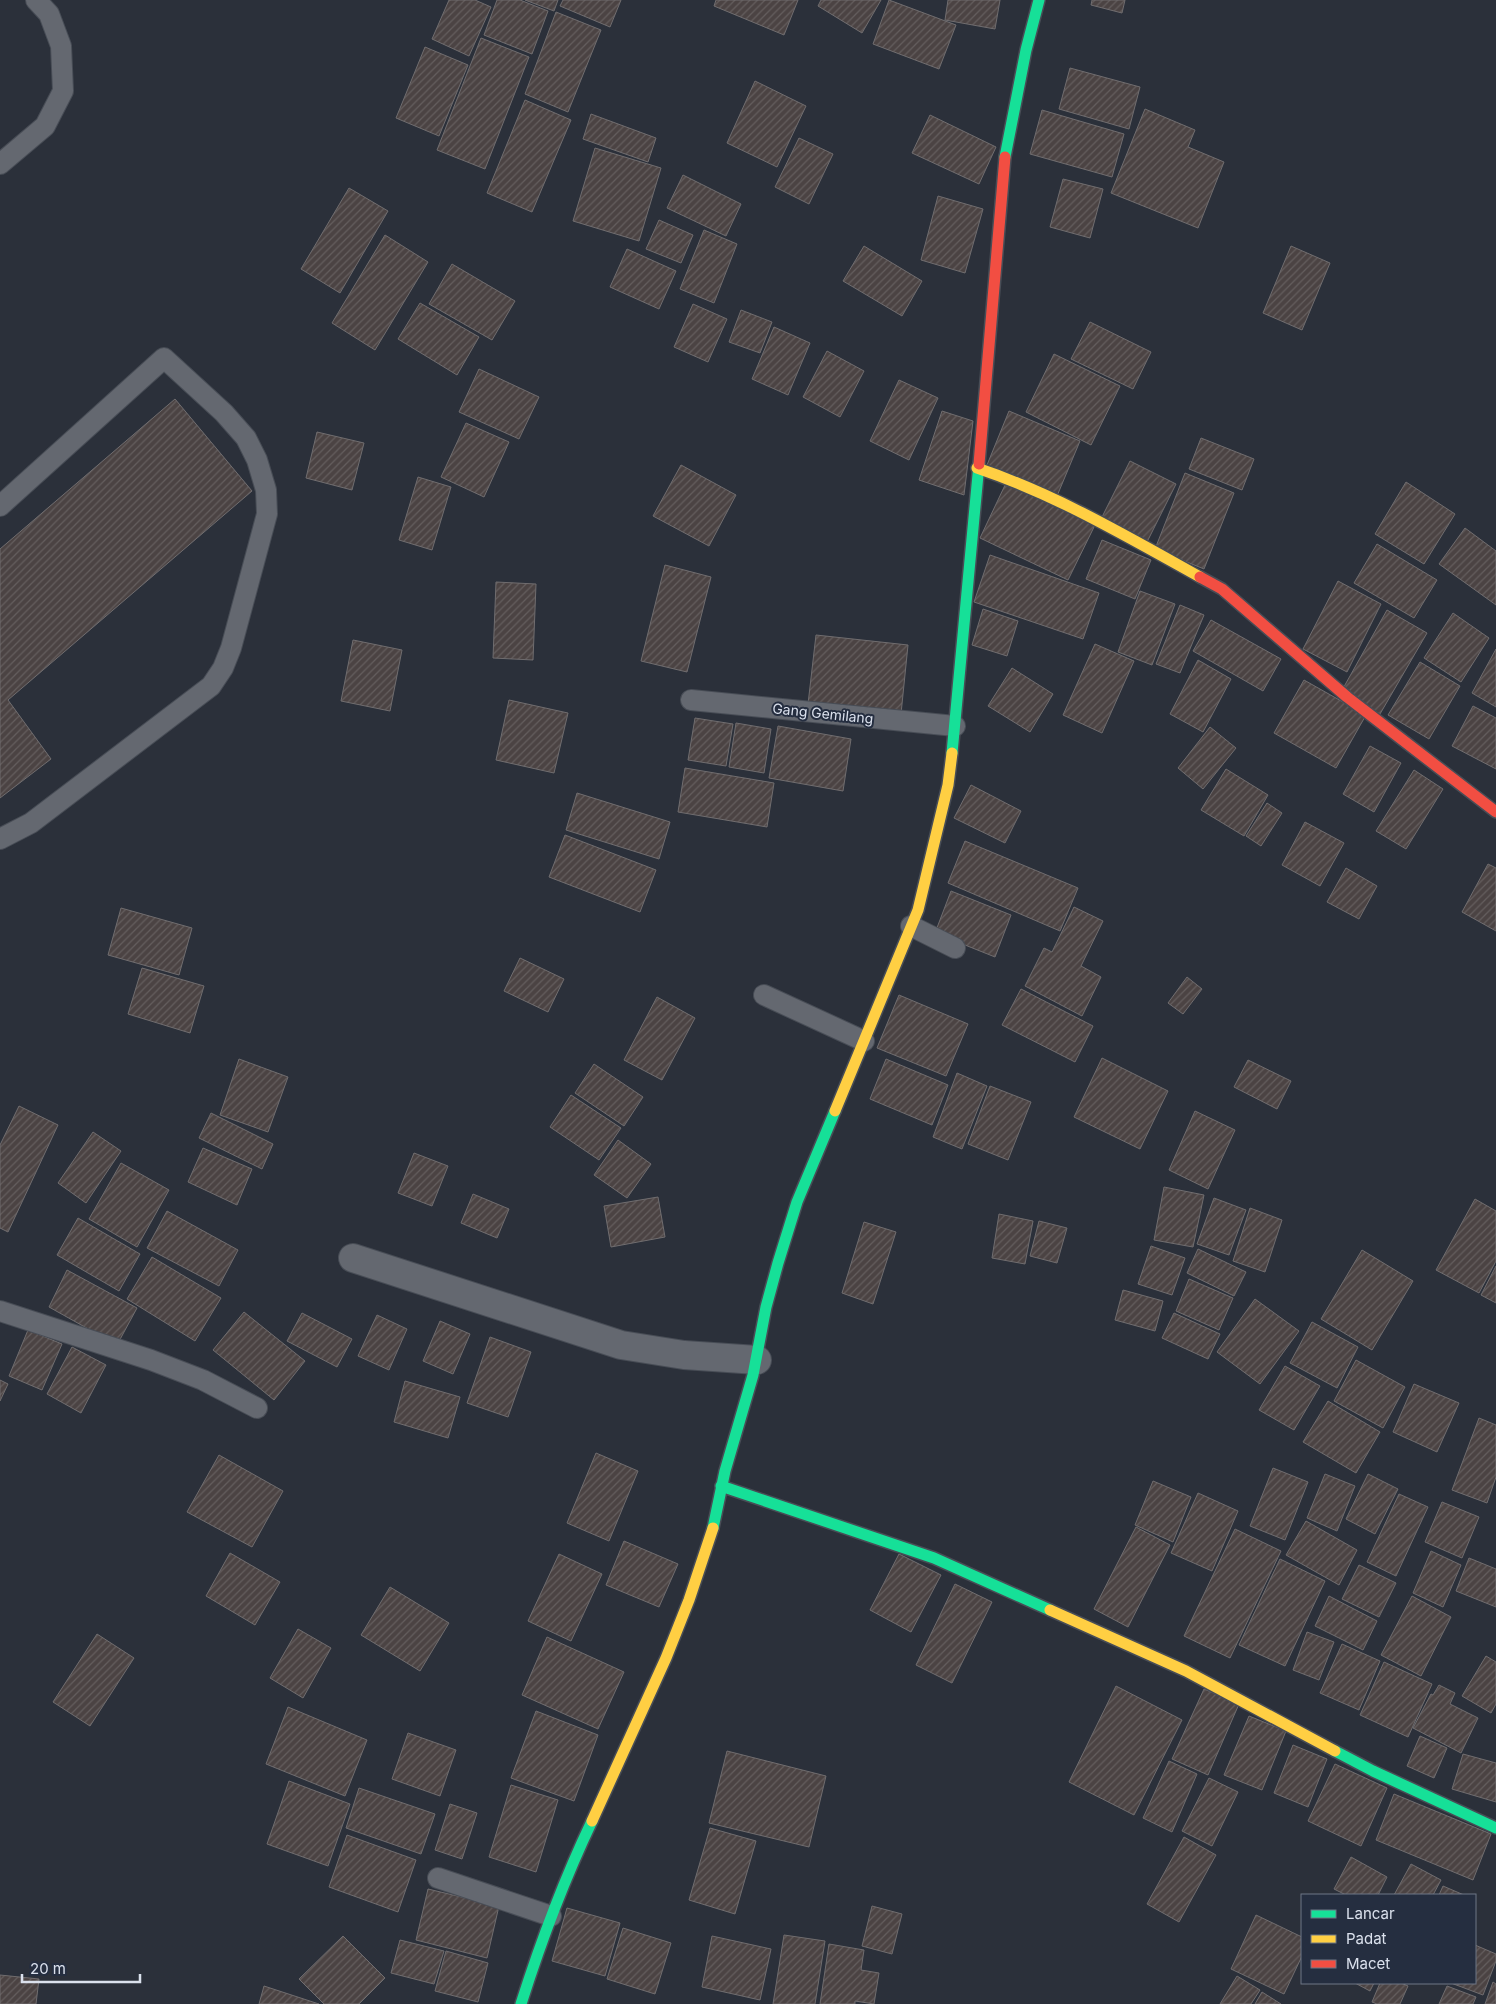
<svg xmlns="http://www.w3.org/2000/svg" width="1496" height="2004" font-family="Inter,sans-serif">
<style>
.building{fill:url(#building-hatch);stroke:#706d6f}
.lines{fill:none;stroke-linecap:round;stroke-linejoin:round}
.lane-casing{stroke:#484d56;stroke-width:22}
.street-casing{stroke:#484d56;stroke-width:30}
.fast-casing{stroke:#484d56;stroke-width:14}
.slow-casing{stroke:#484d56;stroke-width:14}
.jam-casing{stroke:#484d56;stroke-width:14}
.lane{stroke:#646870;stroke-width:20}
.street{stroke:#646870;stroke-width:28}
.fast{stroke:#16e098;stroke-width:11}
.slow{stroke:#ffcf43;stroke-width:11}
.jam{stroke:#f24e42;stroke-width:11}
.labels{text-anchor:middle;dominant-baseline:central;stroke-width:4;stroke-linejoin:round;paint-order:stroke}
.street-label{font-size:14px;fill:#dbe1ed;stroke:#252e40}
</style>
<defs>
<pattern id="building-hatch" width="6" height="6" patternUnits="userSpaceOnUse" patternTransform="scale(1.25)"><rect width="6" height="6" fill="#4b4343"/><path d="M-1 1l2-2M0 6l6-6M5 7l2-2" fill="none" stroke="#645e5e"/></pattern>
</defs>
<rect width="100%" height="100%" fill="#2b303a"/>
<path class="building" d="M449,0H475L491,7L469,56L432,39Z
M497,0H520L548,11L532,54L484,35Z
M525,0H558L554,11Z
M563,0H621L610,27L560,6Z
M716,0H798L784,35L714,6Z
M821,0H881L862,33L818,6Z
M889,0L956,25L939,69L873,44Z
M948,0H1000L995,29L945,20Z
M1092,0H1125L1122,13L1091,5Z
M556,12L601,30L568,112L525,94Z
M481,38L529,57L485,169L437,150Z
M425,47L468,65L439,136L396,118Z
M1070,68L1140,87L1129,129L1059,109Z
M755,81L806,106L777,167L727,143Z
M525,100L571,120L532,212L487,193Z
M1145,109L1195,130L1188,147L1224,162L1198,228L1111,193Z
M1042,110L1124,134L1112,177L1030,154Z
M591,114L656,138L648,162L583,139Z
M930,115L996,147L979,184L912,153Z
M799,138L833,154L809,204L775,187Z
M595,148L661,168L639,241L573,221Z
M683,175L741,204L726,236L667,208Z
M1063,179L1103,189L1090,238L1050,227Z
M349,188L388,211L340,293L301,269Z
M938,196L983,209L965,273L921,260Z
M659,220L693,235L681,263L646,249Z
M704,230L737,244L714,303L680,289Z
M385,235L428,262L375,350L332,323Z
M864,246L922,281L902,316L843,281Z
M1291,246L1330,263L1302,330L1263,313Z
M627,249L676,271L659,309L610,287Z
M452,264L515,301L492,340L429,304Z
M420,303L479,337L457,375L398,339Z
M693,304L727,319L708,362L674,347Z
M741,310L772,322L760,353L729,342Z
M1090,322L1151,352L1133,389L1071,359Z
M774,327L810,343L788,395L752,379Z
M827,351L864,371L840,417L803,397Z
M1054,354L1120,386L1091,445L1026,412Z
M479,369L539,397L519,439L459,412Z
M899,380L938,398L909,460L870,441Z
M175,399L252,491L8,700L51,759L0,798V549Z
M942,411L973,421L964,495L919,480Z
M1009,411L1080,441L1057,496L987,465Z
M466,423L509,442L484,497L441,477Z
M317,432L364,443L352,490L306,478Z
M1201,438L1254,459L1242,490L1189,469Z
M1130,461L1176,484L1146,544L1100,521Z
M681,465L736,495L709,546L653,516Z
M1185,473L1234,493L1204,569L1155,549Z
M418,477L451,487L432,550L399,540Z
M1406,482L1455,514L1424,564L1375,534Z
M1006,483L1095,525L1068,580L980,538Z
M1465,528L1496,551V605L1439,564Z
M1102,540L1151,560L1135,599L1086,579Z
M1377,544L1437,580L1414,618L1354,583Z
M990,555L1099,593L1083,639L974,602Z
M665,565L711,577L687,672L641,661Z
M1338,581L1381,604L1347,672L1303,649Z
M496,582L536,584L533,660L493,658Z
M1140,591L1175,604L1152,665L1118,652Z
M1180,605L1204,615L1180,673L1156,664Z
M983,609L1018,621L1007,656L972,645Z
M1387,610L1427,633L1380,714L1341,692Z
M1453,613L1489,638L1461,682L1424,658Z
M1211,620L1281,659L1263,691L1193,651Z
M816,635L908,645L901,714L808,704Z
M353,640L402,650L390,711L341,701Z
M1095,644L1134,661L1102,733L1063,715Z
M1496,649V707L1472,693Z
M1198,660L1231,679L1203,732L1170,714Z
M1420,662L1460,686L1429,739L1388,715Z
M1012,668L1053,694L1030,732L988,706Z
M1304,680L1366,715L1336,768L1274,733Z
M509,700L568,713L554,773L496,760Z
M1473,706L1496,718V769L1452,746Z
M695,718L733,724L726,766L688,760Z
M736,723L771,729L764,773L729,767Z
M778,726L851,739L843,791L769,778Z
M1210,727L1236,748L1203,789L1178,768Z
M1370,746L1401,763L1374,812L1343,794Z
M685,768L774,783L767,827L678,812Z
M1226,769L1268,795L1244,836L1201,810Z
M1414,770L1443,789L1406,849L1376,831Z
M971,785L1021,811L1005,843L954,818Z
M577,793L670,822L659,859L566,830Z
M1267,803L1282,813L1261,846L1246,836Z
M1305,822L1344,843L1320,886L1282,865Z
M565,835L656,870L640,912L549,877Z
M965,841L1078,888L1060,931L948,883Z
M1488,864L1496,868V931L1462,912Z
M1346,868L1377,886L1359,919L1327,902Z
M951,891L1011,915L995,957L935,933Z
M1074,907L1103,921L1081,966L1101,977L1082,1016L1025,986L1044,948L1052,952Z
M121,908L192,928L179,975L108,955Z
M520,958L564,979L548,1012L504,991Z
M142,968L204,986L190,1033L128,1014Z
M1187,977L1202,989L1183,1014L1168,1003Z
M1021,989L1093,1026L1075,1062L1002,1025Z
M899,995L968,1024L946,1076L877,1048Z
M657,997L695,1018L662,1080L624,1060Z
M1102,1058L1168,1091L1140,1149L1074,1117Z
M239,1059L288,1077L268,1132L220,1115Z
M886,1059L948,1085L932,1125L870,1099Z
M1248,1060L1291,1081L1277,1109L1234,1087Z
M594,1064L643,1097L624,1126L575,1093Z
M957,1073L987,1086L962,1149L933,1137Z
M990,1086L1031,1102L1008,1160L968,1144Z
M571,1095L621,1128L599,1160L550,1127Z
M19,1106L58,1125L8,1232L0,1228V1145Z
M1195,1111L1235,1130L1208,1189L1169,1170Z
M211,1113L273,1144L262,1169L199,1138Z
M93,1132L121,1151L86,1203L58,1183Z
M618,1140L651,1164L627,1198L594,1175Z
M203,1148L252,1169L237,1205L188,1182Z
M414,1153L448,1166L432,1206L398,1193Z
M121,1163L169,1190L137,1247L89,1219Z
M1164,1187L1204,1195L1193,1247L1154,1240Z
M473,1194L509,1209L497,1238L461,1223Z
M658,1197L665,1237L611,1247L604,1206Z
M1214,1198L1246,1210L1229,1255L1197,1244Z
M1475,1199L1496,1211V1261L1479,1293L1436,1270Z
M1250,1208L1282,1220L1265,1272L1233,1261Z
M167,1211L238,1250L219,1286L147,1248Z
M999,1214L1033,1221L1025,1264L992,1258Z
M78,1218L140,1254L119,1291L57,1255Z
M1039,1221L1067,1228L1057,1263L1030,1256Z
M864,1222L896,1232L873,1304L842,1293Z
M1151,1246L1185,1258L1172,1295L1138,1284Z
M1198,1249L1246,1272L1234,1296L1187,1273Z
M1362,1250L1413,1281L1372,1350L1321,1319Z
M152,1257L221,1298L195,1341L127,1299Z
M1496,1266V1303L1481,1295Z
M67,1270L137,1308L117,1345L49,1307Z
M1189,1279L1233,1298L1219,1330L1176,1311Z
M1123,1290L1163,1301L1155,1331L1115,1320Z
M1255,1299L1299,1331L1260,1384L1217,1352Z
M244,1312L305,1361L274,1400L213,1350Z
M302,1313L352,1339L337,1367L287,1341Z
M1174,1313L1220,1334L1208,1359L1162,1338Z
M377,1315L407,1329L389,1370L358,1356Z
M440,1321L470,1334L453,1374L423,1361Z
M1312,1322L1358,1347L1337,1388L1290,1363Z
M28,1330L62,1344L42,1390L9,1376Z
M490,1337L531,1352L508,1417L467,1403Z
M72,1347L106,1365L81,1413L47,1394Z
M1356,1360L1405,1387L1383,1428L1334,1401Z
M1285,1366L1320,1386L1294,1430L1259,1410Z
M0,1380L8,1384L0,1401Z
M405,1381L460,1397L448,1438L394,1422Z
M1414,1384L1459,1403L1437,1452L1393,1432Z
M1328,1401L1380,1432L1356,1473L1303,1442Z
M1479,1418L1496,1425V1477L1487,1503L1452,1490Z
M596,1453L638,1471L609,1541L567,1523Z
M219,1455L283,1491L252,1547L187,1512Z
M1273,1468L1308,1482L1285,1540L1250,1526Z
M1325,1474L1355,1486L1337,1531L1307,1518Z
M1368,1474L1398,1489L1375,1534L1346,1519Z
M1153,1481L1191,1497L1173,1542L1135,1525Z
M1198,1493L1238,1511L1212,1571L1171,1553Z
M1399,1494L1428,1507L1396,1576L1367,1562Z
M1442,1502L1479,1517L1462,1558L1425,1542Z
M1306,1521L1357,1550L1339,1585L1286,1555Z
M1136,1527L1170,1545L1128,1627L1094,1609Z
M1235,1529L1281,1551L1230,1658L1184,1636Z
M624,1541L678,1564L659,1607L606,1585Z
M1431,1551L1461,1565L1443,1607L1413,1593Z
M230,1553L280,1582L255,1625L206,1596Z
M559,1554L602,1574L571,1641L528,1621Z
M899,1554L941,1575L911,1632L870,1610Z
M1469,1558L1496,1569V1607L1456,1591Z
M1280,1559L1325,1581L1285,1666L1239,1645Z
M1359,1565L1396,1583L1379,1617L1342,1599Z
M955,1584L992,1602L952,1683L916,1665Z
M390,1587L449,1623L420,1671L361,1635Z
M1329,1596L1377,1621L1363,1650L1315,1626Z
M1412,1596L1451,1617L1421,1676L1381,1655Z
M298,1629L331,1648L303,1698L270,1678Z
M1307,1632L1334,1642L1319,1680L1293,1670Z
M97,1634L134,1658L90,1726L53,1702Z
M547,1637L624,1672L598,1729L522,1695Z
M1342,1644L1380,1661L1359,1710L1320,1693Z
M1486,1656L1496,1662V1704L1491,1713L1462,1696Z
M1384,1662L1432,1684L1408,1737L1360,1715Z
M1439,1685L1455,1693L1450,1704L1478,1718L1461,1753L1413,1728L1431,1694L1433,1695Z
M1116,1686L1182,1720L1134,1815L1069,1782Z
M1204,1689L1239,1704L1208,1775L1172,1759Z
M288,1707L367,1740L345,1796L266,1764Z
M536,1711L598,1735L574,1801L511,1778Z
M1249,1716L1286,1731L1262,1790L1224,1775Z
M408,1733L456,1750L440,1796L392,1779Z
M1420,1736L1447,1748L1434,1778L1407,1766Z
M1293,1745L1327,1759L1308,1807L1274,1793Z
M727,1751L826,1776L809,1847L709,1823Z
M1463,1754L1496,1763V1802L1452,1789Z
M1169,1761L1197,1774L1172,1832L1143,1818Z
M1335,1764L1387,1788L1361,1846L1308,1821Z
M1209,1778L1238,1792L1212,1846L1182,1831Z
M289,1781L350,1804L328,1866L267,1844Z
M511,1785L558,1800L536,1872L489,1857Z
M359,1788L435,1814L421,1854L346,1828Z
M1394,1794L1491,1834L1473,1880L1376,1840Z
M450,1804L477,1813L462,1859L435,1850Z
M710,1828L756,1841L735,1914L689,1900Z
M347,1835L416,1860L398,1912L329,1887Z
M1184,1837L1216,1855L1179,1922L1147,1904Z
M1351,1857L1387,1877L1378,1895H1346L1334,1889Z
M1411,1864L1441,1880L1433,1895H1394Z
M1443,1886L1464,1895H1439Z
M428,1889L499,1906L487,1958L416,1940Z
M872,1906L902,1914L892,1954L862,1946Z
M567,1908L620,1923L605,1976L552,1961Z
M1256,1915L1302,1937V1956L1284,1994L1231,1969Z
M623,1928L671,1943L655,1994L607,1979Z
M784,1935L825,1941L815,2004H773Z
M343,1936L385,1978L359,2004H324L299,1979Z
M712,1936L771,1949L760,2000L702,1987Z
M400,1940L444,1951L434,1984L391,1973Z
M829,1944L864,1950L861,1970L879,1973L874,2004L855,2001V2004H820Z
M1475,1945L1496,1954V1961L1483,1995L1451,1983H1475Z
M446,1951L488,1963L478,2002L435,1991Z
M0,1975L39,1979L36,2004H0Z
M1237,1976L1260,1990L1251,2004H1220Z
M1493,1982L1496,1984V2004H1485Z
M1355,1983H1374L1370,1991Z
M1380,1983H1401L1408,1986L1400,2004H1377L1372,2002Z
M264,1986L319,2004H259Z
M1447,1986L1476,1997L1473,2004H1439Z
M1262,1992L1281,2004H1255Z"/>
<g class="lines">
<g class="lane-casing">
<path id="lane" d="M0,164L45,126L63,91L61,46L49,14L36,0
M0,506L164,358L224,413L246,438L257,460L266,490L267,514L231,648L223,668L211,686L31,823L0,839
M691,700L955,726
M911,926L955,948
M764,995L864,1041
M0,1311L151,1360L203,1380L257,1408
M438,1878L551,1916"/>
</g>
<g class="street-casing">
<path id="street" d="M353,1258L621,1345L684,1355L757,1360"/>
</g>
<g class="fast-casing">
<path id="fast" d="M1005,157L1026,50L1039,0
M952,753L979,464
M721,1486L934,1558L1050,1610
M713,1528L725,1471L753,1375L766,1307L778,1263L797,1202L835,1111
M1335,1751L1373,1771L1496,1828
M521,2004C541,1941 564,1880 592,1821"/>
</g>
<g class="slow-casing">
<path id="slow" d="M977,468C1055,494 1128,537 1200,577
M835,1111L918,910L948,785L952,753
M1050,1610L1186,1671L1335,1751
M592,1821L666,1658L689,1600L713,1528"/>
</g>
<g class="jam-casing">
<path id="jam" d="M979,464L1005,157
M1200,577L1222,589L1347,697L1496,812"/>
</g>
<use href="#lane" class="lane"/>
<use href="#street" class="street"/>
<use href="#fast" class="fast"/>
<use href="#slow" class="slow"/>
<use href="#jam" class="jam"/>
</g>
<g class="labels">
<g class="street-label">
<text transform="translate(823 713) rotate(6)">Gang Gemilang</text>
</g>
</g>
<rect x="1301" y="1894" width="175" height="90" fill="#252e40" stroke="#6e7685"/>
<rect x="1311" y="1910" width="25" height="8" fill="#16e098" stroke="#6e7685"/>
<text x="1346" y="1919" font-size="15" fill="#dbe1ed">Lancar</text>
<rect x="1311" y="1935" width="25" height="8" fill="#ffcf43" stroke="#6e7685"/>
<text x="1346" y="1944" font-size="15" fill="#dbe1ed">Padat</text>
<rect x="1311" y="1960" width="25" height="8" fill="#f24e42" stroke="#6e7685"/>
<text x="1346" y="1969" font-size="15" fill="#dbe1ed">Macet</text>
<path d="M22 1974v8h118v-8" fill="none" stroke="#dbe1ed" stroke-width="2.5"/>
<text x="30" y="1974" font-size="15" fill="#dbe1ed" stroke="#252e40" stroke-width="4" paint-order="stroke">20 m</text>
</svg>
